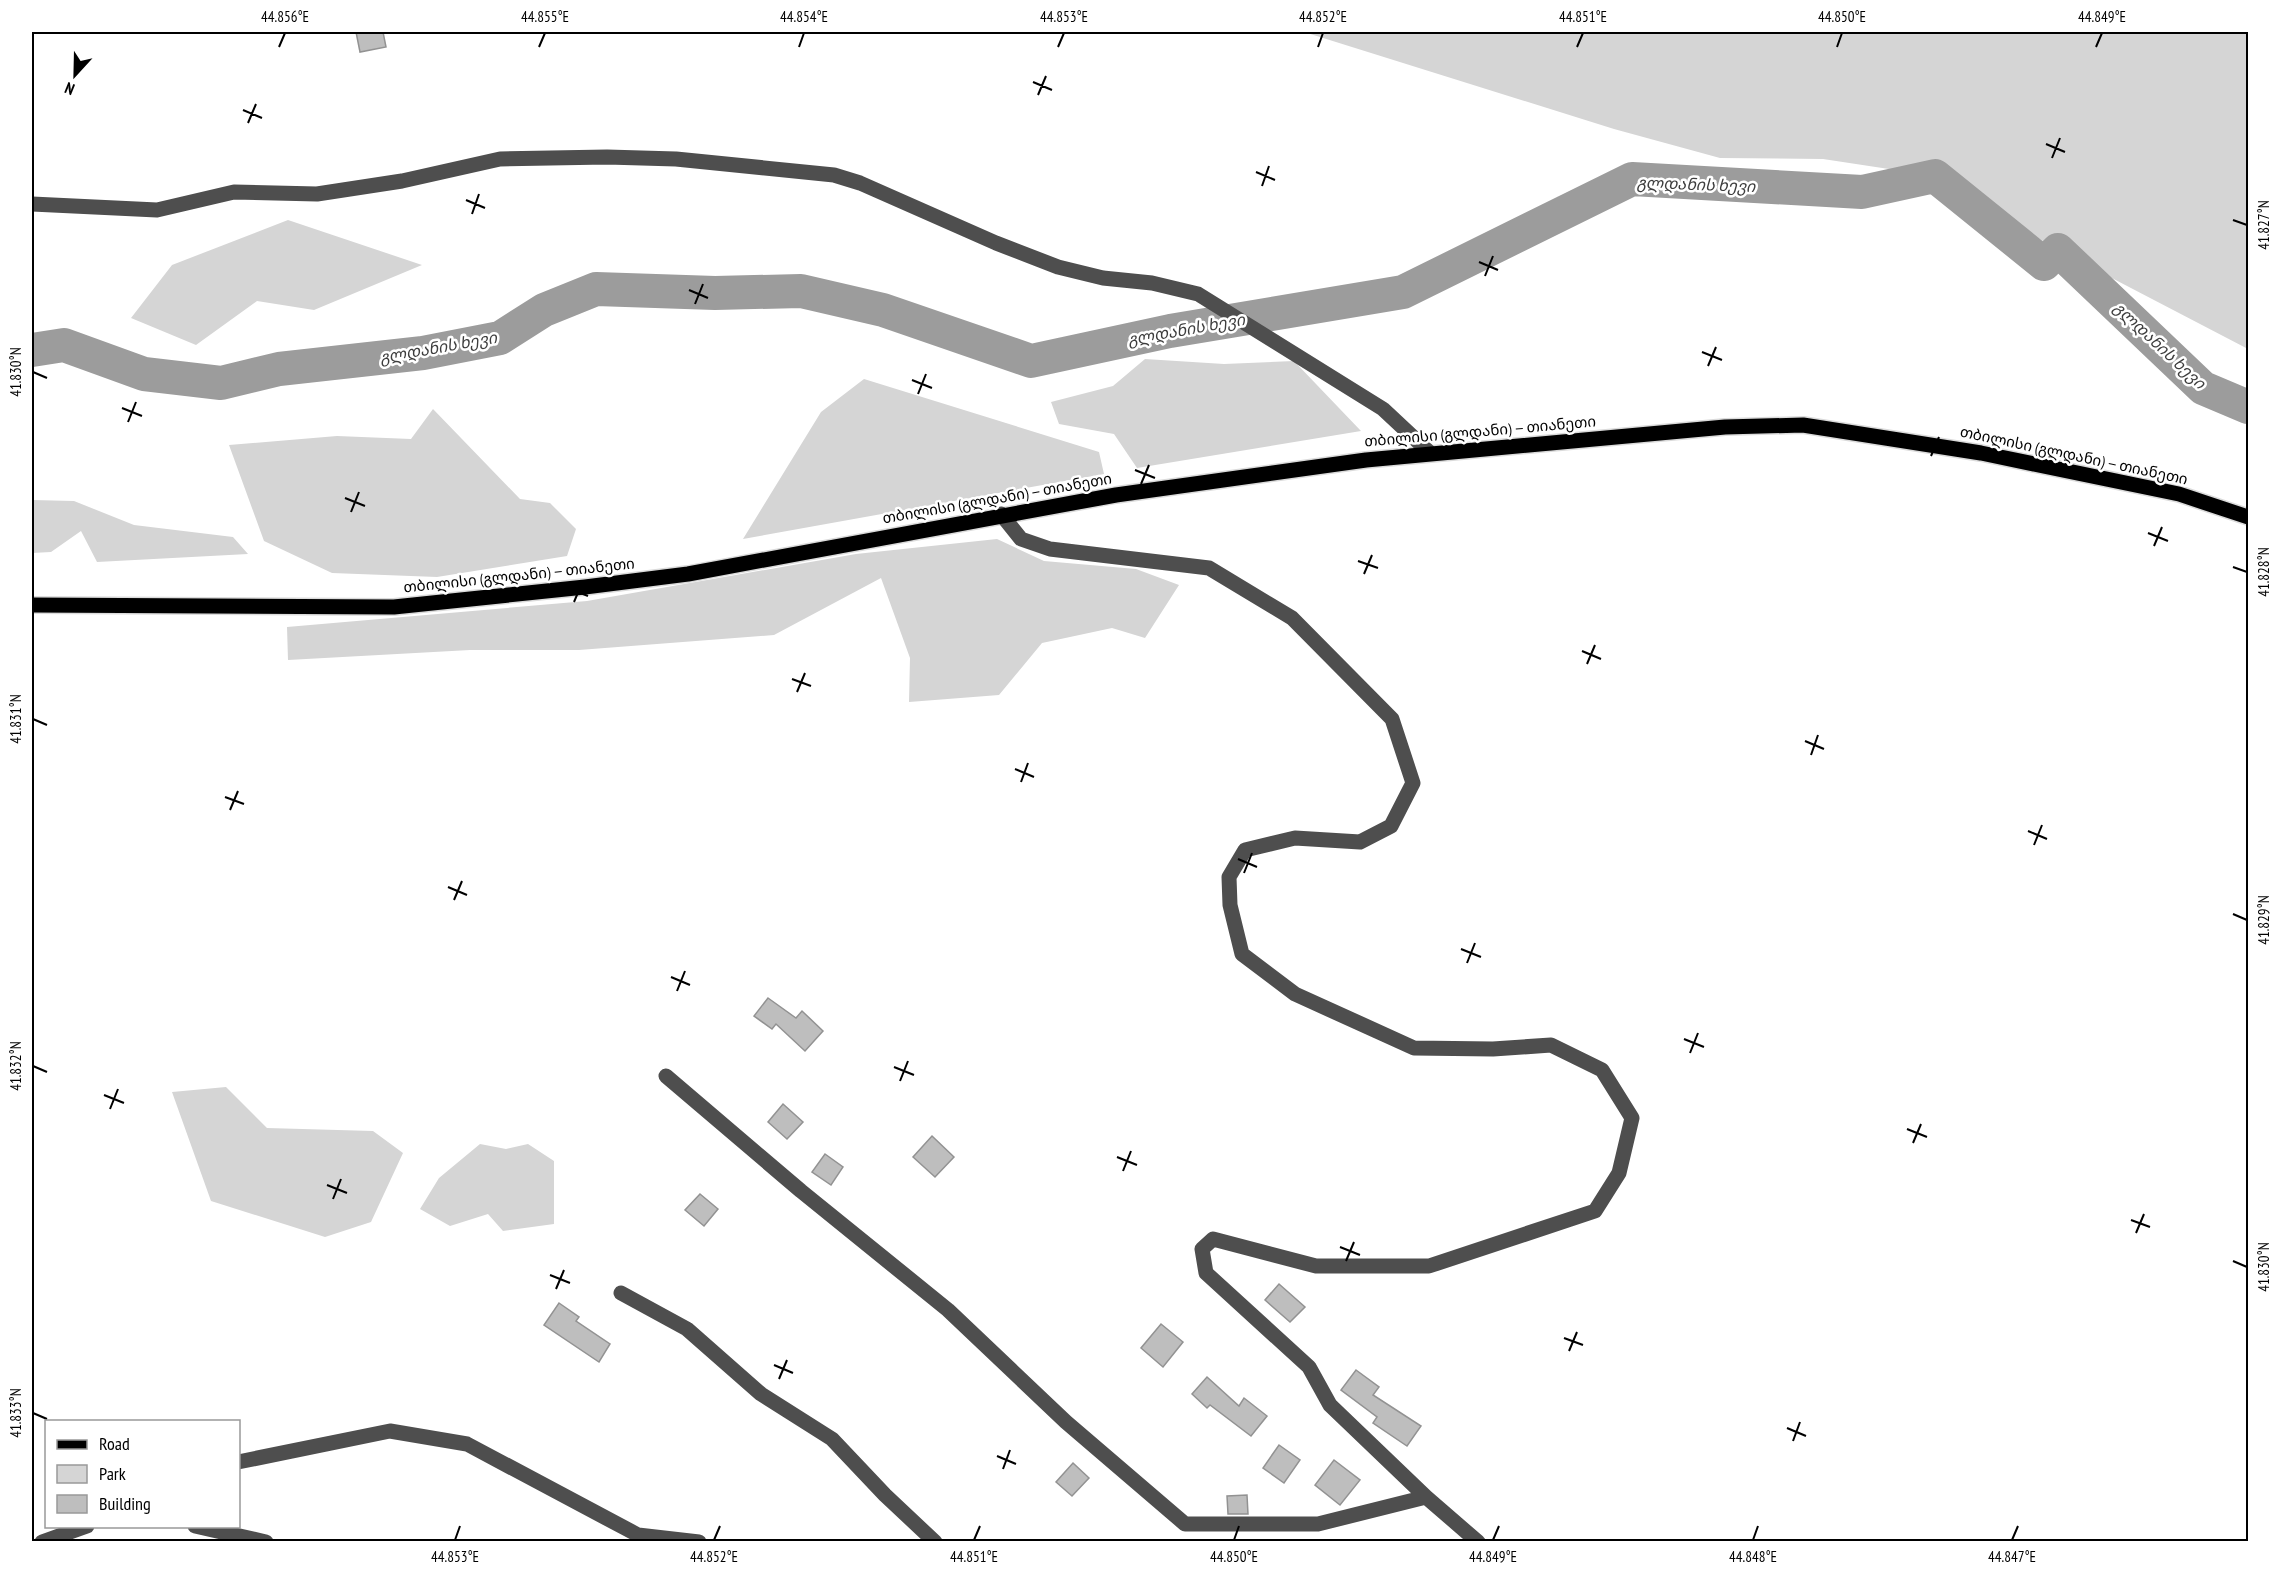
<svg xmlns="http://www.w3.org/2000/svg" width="2280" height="1573" font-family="'PT Sans Narrow','Noto Sans Georgian',sans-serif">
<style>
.green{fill:#d5d5d5}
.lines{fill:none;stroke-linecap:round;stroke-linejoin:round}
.river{stroke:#9c9c9c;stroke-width:34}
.building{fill:#bebebe;stroke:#929292;stroke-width:1.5}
.major-casing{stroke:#dbdbdb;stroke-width:18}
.minor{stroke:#4e4e4e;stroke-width:15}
.major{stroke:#000;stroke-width:15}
.ticks{fill:none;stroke:#000;stroke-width:2}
.labels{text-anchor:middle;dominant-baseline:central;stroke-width:5;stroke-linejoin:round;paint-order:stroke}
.street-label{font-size:15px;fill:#000;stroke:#fff}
.water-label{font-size:16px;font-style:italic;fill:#3d3d3d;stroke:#fff}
.neatline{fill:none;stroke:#000;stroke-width:2}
.ticks-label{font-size:15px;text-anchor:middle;fill:#000}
</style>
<rect width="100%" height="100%" fill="#fff"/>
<path class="green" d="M1304,32H2248V349L2058,250L1935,176L1823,159L1720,158L1614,129Z
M288,220L422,265L314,310L257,301L196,345L131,318L172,265Z
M1145,359L1224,364L1294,361L1361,431L1137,468L1114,434L1059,424L1051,402L1113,386Z
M864,379L1099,452L1104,474L743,539L821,412Z
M433,409L520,499L550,503L576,529L567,556L437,577L332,573L264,541L229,445L337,436L411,439Z
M32,500L74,501L134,525L233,537L248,554L97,562L81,531L51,552L32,553Z
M997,539L1044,561L1136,569L1179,585L1145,638L1112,628L1042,643L999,695L909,702L910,658L881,578L774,635L579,650H470L288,660L287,627L587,601L856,554Z
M226,1087L267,1128L373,1131L403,1153L371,1222L325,1237L211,1201L172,1092Z
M480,1144L506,1149L528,1144L554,1161V1224L503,1231L488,1214L450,1226L420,1209L439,1178Z"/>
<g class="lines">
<path class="river" d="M32,350L64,345L144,374L221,383L279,369L423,353L500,338L544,310L596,289L715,293L801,291L883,310L1031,361L1170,331L1403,292L1632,179L1862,192L1935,176L2044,264L2058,250L2203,388L2248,407"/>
</g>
<path class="building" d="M356,32H383L386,47L360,52Z
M768,998L796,1018L802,1011L823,1031L805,1051L776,1024L772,1029L754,1016Z
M783,1104L803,1122L787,1139L768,1122Z
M932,1136L954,1157L935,1177L913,1157Z
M825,1154L843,1167L831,1185L812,1172Z
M700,1194L718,1209L704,1226L685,1210Z
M1279,1284L1305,1307L1290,1322L1265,1300Z
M559,1303L579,1317L576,1321L610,1344L599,1362L544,1325Z
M1161,1324L1183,1342L1163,1367L1141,1348Z
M1356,1370L1379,1387L1373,1395L1421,1426L1407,1446L1373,1423L1377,1417L1341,1390Z
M1207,1377L1239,1406L1244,1398L1267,1416L1251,1436L1210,1405L1207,1408L1192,1394Z
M1279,1445L1300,1460L1284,1483L1263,1468Z
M1334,1460L1360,1480L1340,1505L1315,1485Z
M1073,1463L1089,1478L1072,1496L1056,1482Z
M1247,1495L1248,1514H1228L1227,1496Z"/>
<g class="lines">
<g class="major-casing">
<path id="major" d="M32,605L394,607L585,587L688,574L1116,495L1366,460L1725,427L1803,425L1981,453L2179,494L2248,517"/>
</g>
<path class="minor" d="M32,204L157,210L234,192L317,194L402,181L500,159L607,157L676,159L834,175L860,183L996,243L1058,267L1103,278L1152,283L1198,294L1383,409L1429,452
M1001,514L1021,539L1050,549L1209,568L1292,618L1392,719L1413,783L1391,826L1360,842L1295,838L1245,850L1229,877L1230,905L1242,954L1295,994L1414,1048L1493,1049L1551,1045L1602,1070L1632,1118L1619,1173L1595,1211L1429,1266H1316L1213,1239L1202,1249L1206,1273L1309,1367L1330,1405L1426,1497L1478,1542
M666,1076L801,1191L948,1310L1066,1422L1185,1524H1318L1426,1497
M621,1293L687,1329L761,1394L832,1439L885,1495L935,1542
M238,1462L390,1431L467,1444L638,1535L699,1542
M195,1526L266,1542
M42,1542L87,1526"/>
<use href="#major" class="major"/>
</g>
<path class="ticks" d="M279,47L285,33M539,47L545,33M799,47L804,33M1058,47L1064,33M1318,47L1323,33M1577,47L1583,33M1837,47L1842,33M2096,47L2102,33M1033,82L1052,90M1038,95L1046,76M243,110L262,118M248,123L256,104M2046,144L2065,152M2052,158L2060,138M1256,172L1275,180M1262,186L1269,166M466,200L485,208M472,214L479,194M2233,220L2247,225M1479,262L1498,270M1485,276L1493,256M689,290L708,298M695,304L703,284M1702,352L1722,360M1708,366L1716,347M33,372L47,378M912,380L932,388M918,394L926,374M122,408L142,416M128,422L136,402M1925,442L1945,450M1931,456L1939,437M1135,470L1155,478M1141,484L1149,465M345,498L365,506M351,512L359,492M2148,533L2168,541M2154,546L2162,527M1358,561L1378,568M2233,567L2247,572M1364,574L1372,555M568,588L588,596M574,602L582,583M1582,651L1601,659M1587,664L1595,645M792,679L811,686M797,692L805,673M33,719L47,725M1805,741L1824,749M1811,755L1818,735M1015,769L1034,777M1021,782L1028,763M225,797L244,804M230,810L238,791M2028,831L2047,839M2034,845L2042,825M1238,859L1257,867M1244,873L1252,853M448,887L467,895M454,900L462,881M2233,914L2247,920M1461,949L1481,957M1467,963L1475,943M671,977L690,985M677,991L685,971M1684,1039L1704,1047M1690,1053L1698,1033M33,1066L47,1072M894,1067L914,1075M900,1081L908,1061M104,1095L124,1103M110,1109L118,1089M1907,1129L1927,1137M1913,1143L1921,1124M1117,1157L1137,1165M1123,1171L1131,1151M327,1185L347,1193M333,1199L341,1179M2131,1220L2150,1227M2136,1233L2144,1214M1340,1247L1360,1255M1346,1261L1354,1242M2233,1261L2247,1267M550,1275L570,1283M556,1289L564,1270M1564,1338L1583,1345M1569,1351L1577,1332M774,1365L793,1373M779,1379L787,1360M33,1413L47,1419M1787,1428L1806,1436M1793,1441L1800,1422M997,1456L1016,1464M1003,1469L1010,1450M455,1540L460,1526M714,1540L720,1526M974,1540L980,1526M1234,1540L1239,1526M1493,1540L1499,1526M1753,1540L1758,1526M2012,1540L2018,1526"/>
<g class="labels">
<g class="street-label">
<text transform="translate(1480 431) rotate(-5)">თბილისი (გლდანი) — თიანეთი</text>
<text transform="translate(2074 455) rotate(12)">თბილისი (გლდანი) — თიანეთი</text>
<text transform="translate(997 498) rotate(-10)">თბილისი (გლდანი) — თიანეთი</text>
<text transform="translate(519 575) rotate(-6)">თბილისი (გლდანი) — თიანეთი</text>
</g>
<g class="water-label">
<text transform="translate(1696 184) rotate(2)">გლდანის ხევი</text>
<text transform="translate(1186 329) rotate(-10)">გლდანის ხევი</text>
<text transform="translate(2160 345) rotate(43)">გლდანის ხევი</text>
<text transform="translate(438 347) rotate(-10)">გლდანის ხევი</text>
</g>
</g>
<rect width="2280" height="1573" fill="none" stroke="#ffffff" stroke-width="66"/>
<rect x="45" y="1420" width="195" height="108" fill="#ffffff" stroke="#999999" stroke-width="1.5"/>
<rect x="57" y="1440" width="30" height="9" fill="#000000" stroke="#999999" stroke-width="1.5"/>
<text x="99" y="1450" font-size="18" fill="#000000">Road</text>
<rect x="57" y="1465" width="30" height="18" fill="#d5d5d5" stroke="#999999" stroke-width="1.5"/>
<text x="99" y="1480" font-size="18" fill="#000000">Park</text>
<rect x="57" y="1495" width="30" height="18" fill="#bebebe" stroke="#999999" stroke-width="1.5"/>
<text x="99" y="1510" font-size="18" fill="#000000">Building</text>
<g transform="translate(75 75) rotate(202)" stroke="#ffffff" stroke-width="4.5" paint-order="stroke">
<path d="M0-4.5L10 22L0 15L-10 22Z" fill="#000000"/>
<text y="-9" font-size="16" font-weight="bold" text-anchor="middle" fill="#000000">N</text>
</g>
<rect x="33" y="33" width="2214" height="1507" class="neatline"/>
<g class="ticks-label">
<text x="285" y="22">44.856°E</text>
<text x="545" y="22">44.855°E</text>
<text x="804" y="22">44.854°E</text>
<text x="1064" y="22">44.853°E</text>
<text x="1323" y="22">44.852°E</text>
<text x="1583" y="22">44.851°E</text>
<text x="1842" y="22">44.850°E</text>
<text x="2102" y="22">44.849°E</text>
<text transform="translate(2264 225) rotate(-90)" y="5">41.827°N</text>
<text transform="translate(16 372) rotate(-90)" y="5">41.830°N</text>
<text transform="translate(2264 572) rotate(-90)" y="5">41.828°N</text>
<text transform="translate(16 719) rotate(-90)" y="5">41.831°N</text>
<text transform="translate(2264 920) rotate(-90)" y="5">41.829°N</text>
<text transform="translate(16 1066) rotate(-90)" y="5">41.832°N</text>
<text transform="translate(2264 1267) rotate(-90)" y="5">41.830°N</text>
<text transform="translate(16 1413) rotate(-90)" y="5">41.833°N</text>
<text x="455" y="1562">44.853°E</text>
<text x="714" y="1562">44.852°E</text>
<text x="974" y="1562">44.851°E</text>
<text x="1234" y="1562">44.850°E</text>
<text x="1493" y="1562">44.849°E</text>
<text x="1753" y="1562">44.848°E</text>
<text x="2012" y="1562">44.847°E</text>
</g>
</svg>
